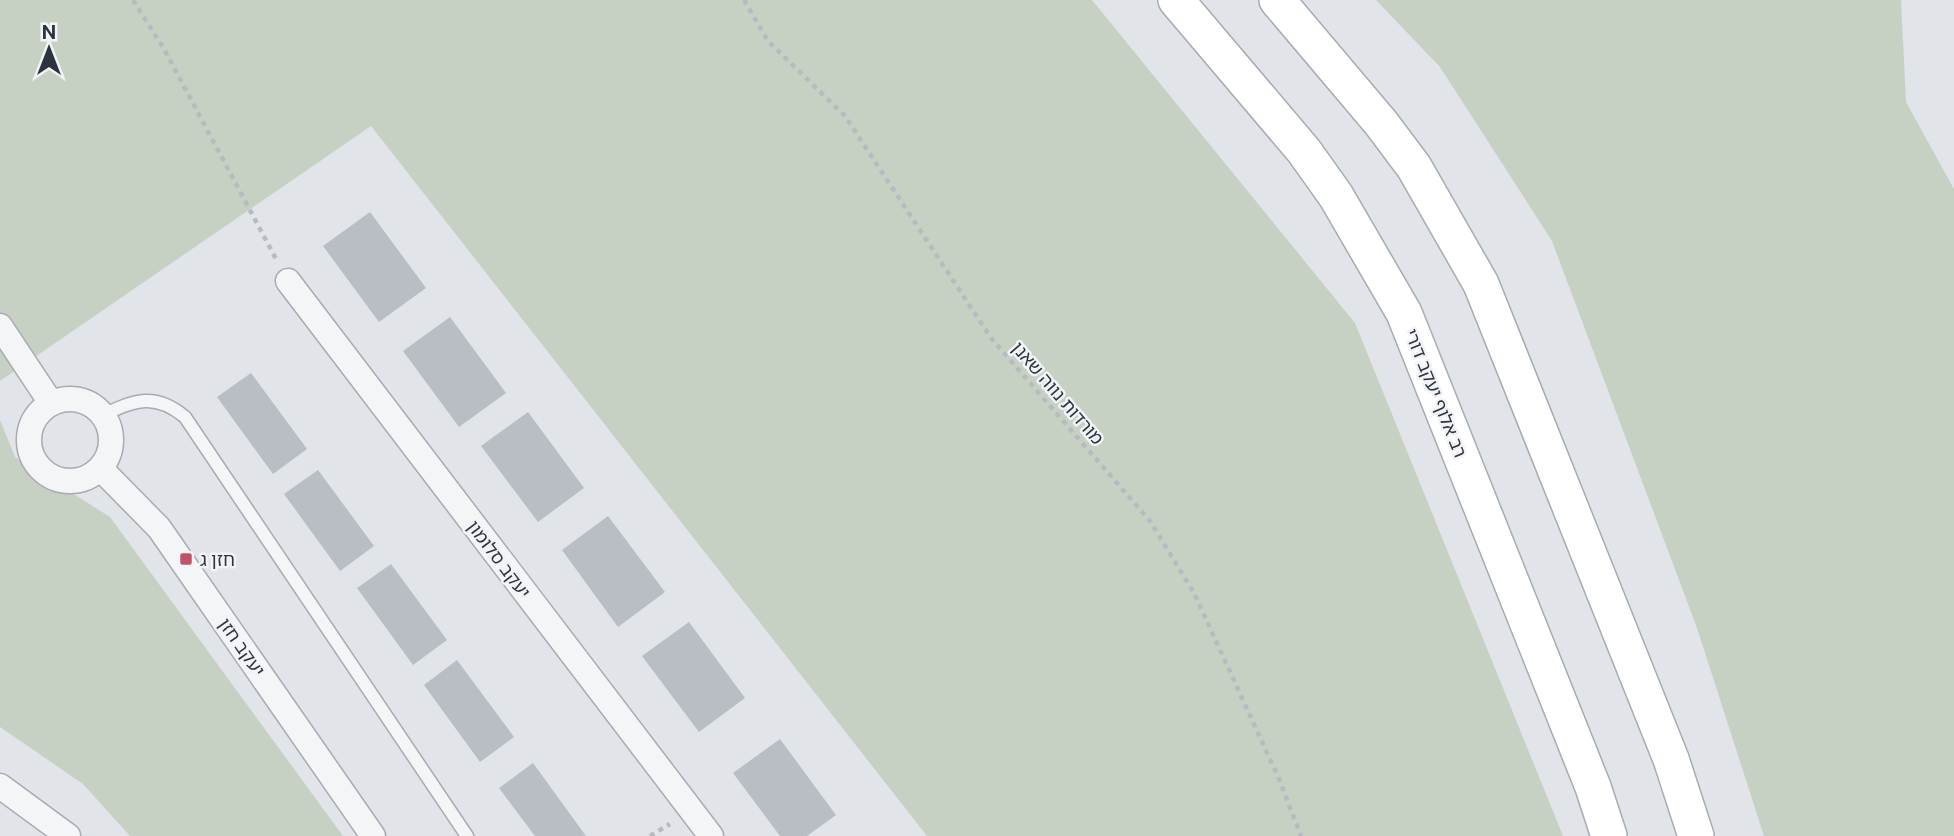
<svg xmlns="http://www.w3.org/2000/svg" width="1954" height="836" font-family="'Public Sans','Noto Sans Hebrew',sans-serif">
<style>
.green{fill:#c7d1c3}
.building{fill:#b9bec4}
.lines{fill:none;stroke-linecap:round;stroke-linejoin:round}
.lane-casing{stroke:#a7abb2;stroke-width:15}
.street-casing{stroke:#a7abb2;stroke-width:27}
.secondary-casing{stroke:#a7abb2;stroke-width:38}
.path{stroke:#b7bbc0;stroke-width:4.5;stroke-dasharray:5 5;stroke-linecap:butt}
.lane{stroke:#f3f5f7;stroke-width:12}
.street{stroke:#f3f5f7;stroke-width:24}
.secondary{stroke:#fff;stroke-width:35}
.poi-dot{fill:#bf5469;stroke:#f1f3f6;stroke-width:2.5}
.labels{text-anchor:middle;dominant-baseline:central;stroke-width:5;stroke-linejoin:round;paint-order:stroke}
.street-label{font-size:18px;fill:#2b333e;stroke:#f1f3f6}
.poi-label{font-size:18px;fill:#2b333e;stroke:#f1f3f6;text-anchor:start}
</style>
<rect width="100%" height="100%" fill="#e1e4e8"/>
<path class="green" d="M0,0H1092L1355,323L1563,836H927L371,126L0,381Z
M1376,0H1901L1906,102L1954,189V836H1764L1697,628L1552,241L1440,67Z
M0,420L15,457L110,517L343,836H130L83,784L0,727Z"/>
<path class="building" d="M370,212L426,288L379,322L323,246Z
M450,317L506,393L459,427L403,351Z
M251,373L307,449L273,474L217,397Z
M528,412L584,488L538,522L481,446Z
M318,470L374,546L340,571L284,494Z
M608,516L665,592L618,627L562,550Z
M391,564L447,640L413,665L357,588Z
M689,622L745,698L699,732L642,656Z
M457,660L514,737L480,762L424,685Z
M780,739L836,815L807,836H780L733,773Z
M533,763L586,836H535L499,788Z"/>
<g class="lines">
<g class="lane-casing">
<path id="lane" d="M103,415C135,400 155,392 185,417L467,836"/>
</g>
<g class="street-casing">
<path id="street" d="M288,281L711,836
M0,326L51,403
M29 440a41 41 0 1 1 82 0a41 41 0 1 1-82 0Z
M100,468L159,528L373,836
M0,786L68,836"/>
</g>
<g class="secondary-casing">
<path id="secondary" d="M1176,0L1304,151L1336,196L1404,313L1593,787L1609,836
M1277,0L1381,123L1414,167L1481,284L1671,759L1696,836"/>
</g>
<path class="path" d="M133,0L164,49L276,259
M744,0L768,41L845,116L991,338L1150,521L1194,593L1279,779L1301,836
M650,836L670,824"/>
<use href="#lane" class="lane"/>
<use href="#street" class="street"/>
<use href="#secondary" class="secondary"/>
</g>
<rect class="poi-dot" x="179" y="552" width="14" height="14" rx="3.5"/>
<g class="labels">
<g class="street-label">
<text transform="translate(1058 393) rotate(49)">מורדות נווה שאנן</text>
<text transform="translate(1436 393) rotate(68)">רב אלוף יעקב דורי</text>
<text transform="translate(499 559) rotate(53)">יעקב סלומון</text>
<text transform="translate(242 647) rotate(55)">יעקב חזן</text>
</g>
<g class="poi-label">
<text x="200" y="559">חזן ג</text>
</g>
</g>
<g transform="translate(49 49)" stroke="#f1f3f6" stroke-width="5" paint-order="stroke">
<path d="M0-5L12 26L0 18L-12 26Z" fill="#2b333e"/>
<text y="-10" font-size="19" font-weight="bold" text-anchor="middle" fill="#2b333e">N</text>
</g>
</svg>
